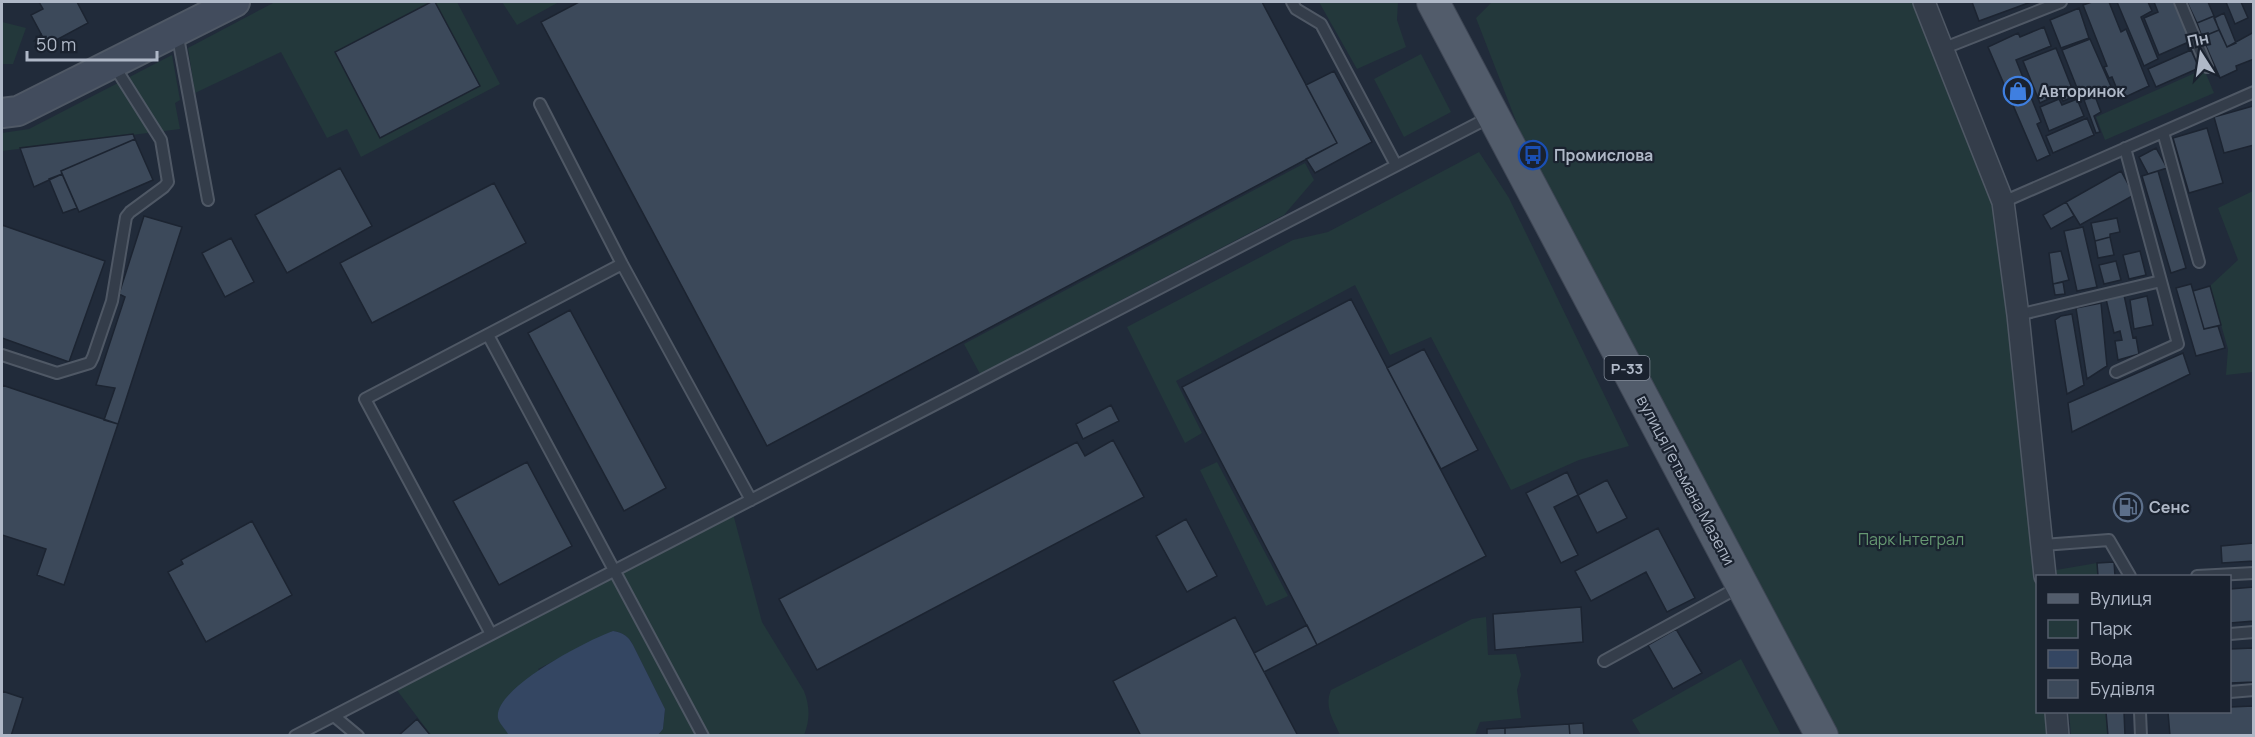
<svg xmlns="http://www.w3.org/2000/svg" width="2255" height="737" font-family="Manrope,sans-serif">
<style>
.green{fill:#23383b}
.water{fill:#344662}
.building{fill:#3c495a;stroke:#1c2431;stroke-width:1.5}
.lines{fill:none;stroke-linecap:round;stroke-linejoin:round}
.lane-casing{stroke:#4f5865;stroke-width:14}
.street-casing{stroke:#4f5865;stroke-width:24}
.secondary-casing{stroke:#4f5865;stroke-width:32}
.primary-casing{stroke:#3e4654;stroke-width:34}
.lane{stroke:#343d4a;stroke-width:10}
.street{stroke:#343d4a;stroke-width:21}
.secondary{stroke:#424c5d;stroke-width:28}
.primary{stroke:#525c6b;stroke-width:32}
.labels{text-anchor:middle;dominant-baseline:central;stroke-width:4.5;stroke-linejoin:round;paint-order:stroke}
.shield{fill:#1a222f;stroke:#828b99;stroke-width:1.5}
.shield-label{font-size:15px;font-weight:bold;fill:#afb8c7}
.poi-label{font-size:16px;font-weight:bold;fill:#afb8c7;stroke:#1a222f;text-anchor:start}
.street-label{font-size:16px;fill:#afb8c7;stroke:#1a222f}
.park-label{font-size:16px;fill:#669872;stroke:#1a222f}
</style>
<rect width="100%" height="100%" fill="#212b3a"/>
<path class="green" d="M275,2H457L500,84L361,157L347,129L327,138L281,52L195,93L188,48Z
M502,2H559L517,25Z
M1319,2H1398L1397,20L1406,47L1357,69Z
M1516,2H1924L2003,202L2038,576V712H2054L2056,735H1836L1535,170L1476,18L1491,3Z
M2,22L26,28L13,64H2Z
M1421,54L1451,112L1404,137L1374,79Z
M172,55L180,100L175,103L180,129L2,151V133L29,129Z
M2204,69L2214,93L2105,140L2096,117Z
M1479,152L1509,198L1629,446L1579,460L1511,490L1431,337L1390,355L1355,285L1176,381L1202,433L1185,443L1127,327L1293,240L1328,232Z
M1305,163L1314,180L1284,215L980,374L964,344Z
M2253,191V372L2226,375L2228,349L2210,286L2238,260L2218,208Z
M1217,462L1288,596L1266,606L1200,470Z
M732,510L762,622L804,691C810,707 810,720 804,735H658L663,729L665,709L633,645C628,636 624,633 613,631L538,669L578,735H431L393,685Z
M2097,563L2098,576H2057L2056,570Z
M1486,617L1488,655L1516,654L1521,675L1517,690L1521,718L1480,722L1475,735H1340C1333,719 1324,707 1331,690L1472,619Z
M1741,659L1781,735H1641L1632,720Z
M2069,712H2106L2108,735H2071Z"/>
<path class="water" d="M613,631C624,633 628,636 633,645L665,709L663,729L658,735L509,736L508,734C505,729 499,723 498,718C493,688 590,639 613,631Z"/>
<path class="building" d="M39,2H77L88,23L47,45L31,15L43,9Z
M431,2H435L480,86L380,138L335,52Z
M579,2H1262L1337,143L767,446L541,22Z
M1972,2H2031L1979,21Z
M2092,2H2109L2121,32L2126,29L2149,86L2121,99L2112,77L2109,78L2104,67L2107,66L2083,5Z
M2117,2H2148L2152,11L2141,17L2158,59L2144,66Z
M2154,2H2174L2191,41L2159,55L2144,18L2158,12Z
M2187,2H2208L2214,16L2197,23Z
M2226,2H2241L2248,18L2235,24Z
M2079,8L2089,38L2061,48L2050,20Z
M2224,13L2236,43L2227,47L2214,18Z
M2214,16L2219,30L2202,37L2197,23Z
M2044,27L2051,46L2016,60L2041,122L2037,124L2050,155L2037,161L1988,47L2018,33L2020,37Z
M2219,30L2227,47L2254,32V59L2236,66L2237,70L2220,78L2202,37Z
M2090,39L2113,91L2097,97L2095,92L2081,98L2062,50Z
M2056,48L2075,96L2063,101L2059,94L2040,103L2023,61Z
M2191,50L2199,68L2156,87L2148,69Z
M1334,71L1372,142L1315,173L1306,159L1337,143L1306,85Z
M2095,96L2101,112L2094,116L2100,132L2096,133L2084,100Z
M2059,99L2062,105L2077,99L2084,116L2049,131L2040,107Z
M2253,106L2254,145L2224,153L2214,117Z
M2087,118L2094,135L2053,153L2046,136Z
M2207,128L2223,183L2189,193L2173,138Z
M133,134L135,139L61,171L62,174L34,187L20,148Z
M135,139L153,180L79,212L61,171Z
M2156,148L2167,168L2148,174L2139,157Z
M340,168L372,226L287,273L255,215Z
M2121,171L2134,195L2080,225L2066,202Z
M2158,171L2186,268L2171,273L2142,176Z
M62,174L77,208L63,213L49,179Z
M494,183L526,243L372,323L340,263Z
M2066,202L2074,216L2051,229L2043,215Z
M144,216L182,227L118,424L104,420L115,388L96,385L125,297L119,294Z
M2117,218L2120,232L2110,234V237L2095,241L2091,223Z
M2,225L105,261L69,362L2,338Z
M2083,227L2097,287L2077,291L2064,231Z
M2110,237L2114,255L2098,258L2095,241Z
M231,238L254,282L225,297L202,253Z
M2061,251L2069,280L2053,284L2049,253Z
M2140,251L2146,275L2129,279L2123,255Z
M2116,261L2121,280L2104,284L2099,265Z
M2063,282L2065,294L2055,295L2053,284Z
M2191,284L2204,329L2218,326L2225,348L2196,356L2176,288Z
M2210,286L2221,325L2204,329L2193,291Z
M2124,295L2133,338L2136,337L2139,354L2118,360L2115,341L2122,340L2120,331L2114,333L2106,299Z
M2147,296L2153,325L2134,329L2130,300Z
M1351,299L1486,556L1317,645L1182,387Z
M2101,303L2107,366L2087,379L2076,308Z
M570,310L666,488L624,511L528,333Z
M2072,314L2084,385L2067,394L2055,320L2061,316Z
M1424,349L1478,450L1441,469L1387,368Z
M2183,353L2190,374L2072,432L2068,403Z
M2,385L118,424L64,585L37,575L46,549L2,535Z
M1111,405L1119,421L1083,439L1076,424Z
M1113,440L1144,497L817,670L779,599L1077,442L1085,456Z
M527,462L572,546L499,585L453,501Z
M1567,472L1578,495L1554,507L1578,555L1561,563L1526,493Z
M1607,480L1627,518L1597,533L1578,495Z
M1186,519L1217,576L1187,592L1156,536Z
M252,521L292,595L206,642L168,572L183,564L181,560Z
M1658,528L1695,598L1667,612L1646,572L1591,601L1575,571Z
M2254,543V561L2222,563L2221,546Z
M2114,562L2115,576H2098L2097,563Z
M2254,587V621L2230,623V589Z
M1581,607L1583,642L1495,650L1493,614Z
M1235,617L1298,736H1141L1113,681Z
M1307,625L1317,645L1264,672L1254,653Z
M1676,629L1702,673L1673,689L1648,645Z
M2254,648V682L2230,683V649Z
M2,691L23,698L11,736H2Z
M2254,706V736H2170L2168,712H2230V707Z
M2106,712H2124L2125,736H2108Z
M417,719L431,736H398Z
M1583,723L1584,736H1570L1569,724Z
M1569,724L1570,736H1505V728Z
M1505,728V736H1487V729Z"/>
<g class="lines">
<g class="lane-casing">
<path id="lane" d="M1292,2L1296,9L1321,24L1396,165
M2180,2L2207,67
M177,32L208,200
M1942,49L2061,2
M540,104L622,264L751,500
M2163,132L2199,262
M2003,202L2254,92
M2018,315L2161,281
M488,335L703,736
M2,355L57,373L90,363L93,357L112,301L126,217L130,212L164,187L168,182L161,140L113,64
M2116,372L2178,344L2125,148
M2043,545L2109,540L2130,576
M2197,576L2254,573
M491,634L365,399L622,264
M2230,634L2254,632
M1604,661L1739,587
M2230,692L2254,690
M2140,712L2141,736
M334,716L358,736
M295,736L1490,117"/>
</g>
<g class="street-casing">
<path id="street" d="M1924,2L2003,202L2018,315L2045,576
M2056,712L2058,736"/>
</g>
<g class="secondary-casing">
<path id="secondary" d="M2,113L18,111L235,2"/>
</g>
<g class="primary-casing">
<path id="primary" d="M1433,2L1822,736"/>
</g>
<use href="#lane" class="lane"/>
<use href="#street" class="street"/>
<use href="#secondary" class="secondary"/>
<use href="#primary" class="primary"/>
</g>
<defs>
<g id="shop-ring" transform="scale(1.5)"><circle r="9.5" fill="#1a222f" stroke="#3f7fe0" stroke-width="1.5"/><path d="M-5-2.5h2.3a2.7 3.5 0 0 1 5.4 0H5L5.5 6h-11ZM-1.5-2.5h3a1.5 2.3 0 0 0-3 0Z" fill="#3f7fe0"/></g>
<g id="bus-ring" transform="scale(1.5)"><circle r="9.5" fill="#1a222f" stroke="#1a4fb4" stroke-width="1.5"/><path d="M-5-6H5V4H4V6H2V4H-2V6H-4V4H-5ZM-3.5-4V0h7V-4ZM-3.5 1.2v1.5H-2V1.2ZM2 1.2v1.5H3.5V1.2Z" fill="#1a4fb4"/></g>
<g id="fuel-ring" transform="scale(1.5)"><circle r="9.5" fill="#1a222f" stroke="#5c6f8a" stroke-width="1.5"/><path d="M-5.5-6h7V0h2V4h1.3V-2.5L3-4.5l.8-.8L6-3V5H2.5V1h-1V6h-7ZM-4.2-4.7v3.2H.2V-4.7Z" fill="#5c6f8a"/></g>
</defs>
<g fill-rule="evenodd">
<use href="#shop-ring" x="2018" y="91"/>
<use href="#bus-ring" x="1533" y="155"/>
<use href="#fuel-ring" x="2128" y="507"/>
</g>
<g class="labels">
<rect class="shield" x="1604.5" y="356" width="45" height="24" rx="4.5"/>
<g class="shield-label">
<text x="1627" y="368">Р-33</text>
</g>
<g class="poi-label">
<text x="2039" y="91">Авторинок</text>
<text x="1554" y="155">Промислова</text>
<text x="2149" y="507">Сенс</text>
</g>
<g class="street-label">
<text transform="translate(1686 480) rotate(62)">вулиця Гетьмана Мазепи</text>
</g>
<g class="park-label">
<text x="1911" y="539">Парк Інтеграл</text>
</g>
</g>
<rect width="2255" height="737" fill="none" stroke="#afb8c7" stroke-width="6"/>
<rect x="2036" y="575" width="195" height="138" fill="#1a222f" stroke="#565e6c" stroke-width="1.5"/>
<rect x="2048" y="594" width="30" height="9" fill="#525c6b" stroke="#565e6c" stroke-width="1.5"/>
<text x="2090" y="605" font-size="18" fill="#afb8c7">Вулиця</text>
<rect x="2048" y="620" width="30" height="18" fill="#23383b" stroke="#565e6c" stroke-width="1.5"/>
<text x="2090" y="635" font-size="18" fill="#afb8c7">Парк</text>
<rect x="2048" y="650" width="30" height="18" fill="#344662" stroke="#565e6c" stroke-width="1.5"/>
<text x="2090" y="665" font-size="18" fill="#afb8c7">Вода</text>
<rect x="2048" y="680" width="30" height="18" fill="#3c495a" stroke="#565e6c" stroke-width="1.5"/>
<text x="2090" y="695" font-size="18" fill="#afb8c7">Будівля</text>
<g transform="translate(2201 54) rotate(348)" stroke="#1a222f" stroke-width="4.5" paint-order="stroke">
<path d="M0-4.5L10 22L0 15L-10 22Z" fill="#afb8c7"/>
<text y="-9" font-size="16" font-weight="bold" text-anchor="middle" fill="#afb8c7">Пн</text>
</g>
<path d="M27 51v9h130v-9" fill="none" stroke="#afb8c7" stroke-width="3"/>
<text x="36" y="51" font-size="18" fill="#afb8c7" stroke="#1a222f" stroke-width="4.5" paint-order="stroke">50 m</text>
</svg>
